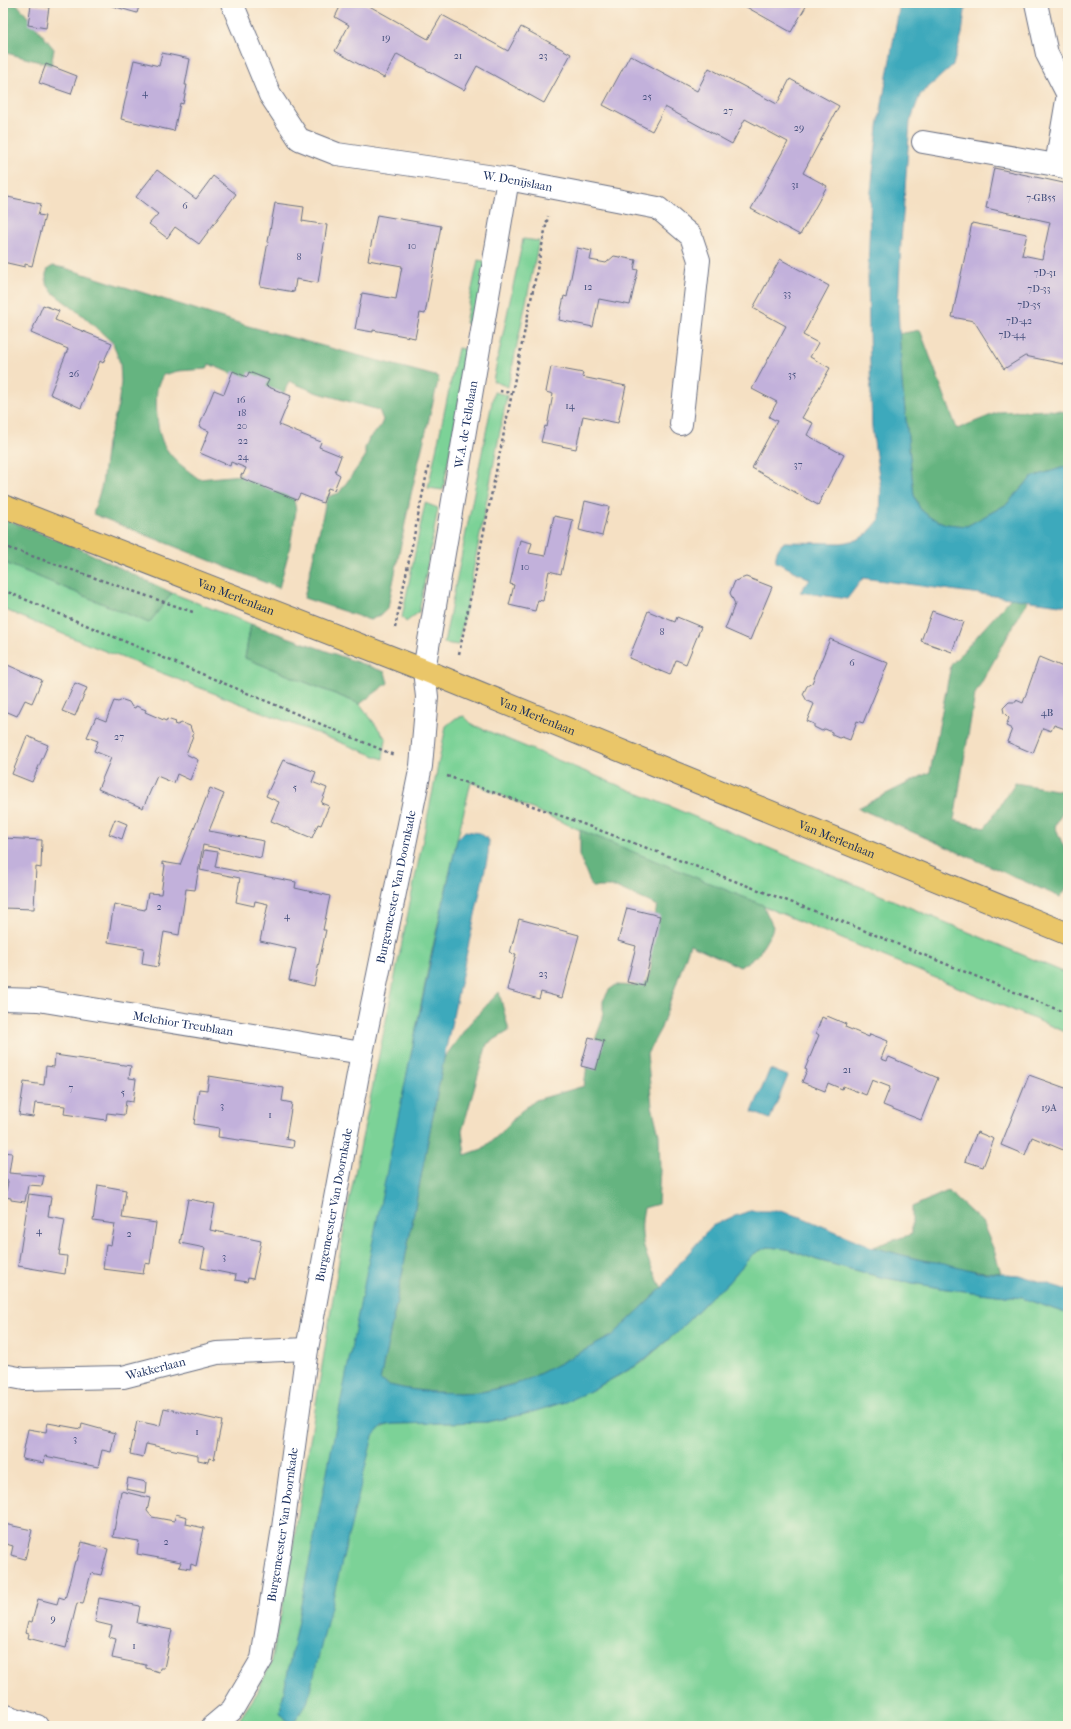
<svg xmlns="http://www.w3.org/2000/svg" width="1071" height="1729" font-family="'IM FELL French Canon',serif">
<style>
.green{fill:#7cd297;stroke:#4c807a}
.forest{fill:#65b480;stroke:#40726f}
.water{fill:#3da9bc;stroke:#2c6c8d}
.building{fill:#c2b1db}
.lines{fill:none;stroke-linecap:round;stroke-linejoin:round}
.minor-casing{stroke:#676d81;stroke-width:24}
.major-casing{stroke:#676d81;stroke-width:24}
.path{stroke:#676d81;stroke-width:2.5;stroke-dasharray:3 3;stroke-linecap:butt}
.minor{stroke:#fff;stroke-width:22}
.major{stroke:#eac669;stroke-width:22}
.labels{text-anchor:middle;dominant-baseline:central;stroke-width:4;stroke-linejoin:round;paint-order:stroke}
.number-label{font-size:10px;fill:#45507d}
.street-label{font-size:12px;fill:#1b2f5e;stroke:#fcf5e5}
</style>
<rect width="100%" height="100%" fill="#fcf5e5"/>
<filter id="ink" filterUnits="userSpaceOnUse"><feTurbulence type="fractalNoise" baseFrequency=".025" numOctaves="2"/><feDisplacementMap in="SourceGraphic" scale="8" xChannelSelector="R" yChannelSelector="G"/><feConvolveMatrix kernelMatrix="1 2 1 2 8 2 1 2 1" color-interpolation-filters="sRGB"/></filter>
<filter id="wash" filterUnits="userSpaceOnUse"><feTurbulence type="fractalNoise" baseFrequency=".012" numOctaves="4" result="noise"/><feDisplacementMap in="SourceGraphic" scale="16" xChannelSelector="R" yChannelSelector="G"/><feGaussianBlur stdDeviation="0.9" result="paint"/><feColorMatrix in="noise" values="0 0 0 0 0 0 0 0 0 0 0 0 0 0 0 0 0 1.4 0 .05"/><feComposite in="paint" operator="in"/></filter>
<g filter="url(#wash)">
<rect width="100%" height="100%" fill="#f5e0c3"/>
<path class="green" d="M523,239L539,241L508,387L493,381Z
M478,260L488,262L476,326L465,323Z
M458,348L468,350L443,490L428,488Z
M494,392L507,395L465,613L458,645L444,643Z
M425,503L438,508L419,612L406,622L402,617Z
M3,562L149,623L172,593L251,624L245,658L360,704L386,739L383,759L87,644L3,609Z
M464,716L473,725L695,817L1068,974V1033L580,830L471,782L457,840L429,964L280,1712L288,1722L373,1436C379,1427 384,1426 393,1424L487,1422L529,1413L590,1391L640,1364L676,1333L713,1295L725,1286L752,1255L759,1251L768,1247L787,1249L817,1260L880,1277L940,1288L1022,1298L1068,1314V1726H235L257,1693L270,1665L286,1590L346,1217L446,726L456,718Z"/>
<path class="forest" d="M3,3L17,4L54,49L51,65L3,52Z
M53,266L65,268L248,326L439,377L411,494L388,608L381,615L370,620L304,598L327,497L339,493L365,457V448L369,438L379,429L383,420L379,410L315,392L289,381L283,395L209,364L207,369L178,371L163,375C161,379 158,384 157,389C155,405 157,434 165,447C174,461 187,470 199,479L241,475L281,482L292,489L296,511L289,551L279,588L93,514L102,485L107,443L118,406L121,382L120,363L113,343L82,315L53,293L46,283V274L48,269Z
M920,330L957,429L999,412L1049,410L1068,412V466L1032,477L1007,504L967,526L946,524L931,518L920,509L914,495L902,383L899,334Z
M3,518L85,551L172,593L149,623L3,562Z
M1011,598L1028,600L975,694L954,820L985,828L1015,783L1061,791L1068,775V801L1055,826L1068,857V886L1060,897L858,808L930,772L951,665Z
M251,624L385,672L388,683L360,704L245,658Z
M580,830L763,905L773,927L771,933L758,955L740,967L690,944L661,1028L647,1054L652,1106L659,1135L660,1170L658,1204L644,1208C637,1240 647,1260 662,1288L612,1336L543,1372L522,1382L482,1392L460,1393L432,1392L407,1389L389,1385L380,1380L397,1300L444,1058L469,1024L499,992L509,1031L487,1044L462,1131L465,1155L482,1149L500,1134L520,1112L536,1100L584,1086L588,1059L603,1018V1001L609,990L616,985L634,986L647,982L651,968V955L647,932L658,906L616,887H592L580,857Z
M948,1191L982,1222L994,1250L1001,1273C957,1271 914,1258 872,1247L912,1234V1207Z"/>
<path class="water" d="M900,3H966L962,34L953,65L920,95L910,122L901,241L898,308L902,383L914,495L920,509L931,518L946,524L967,526L1007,504L1032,477L1068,466V606L863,578L847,599L800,592L810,579L776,562C775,553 778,548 784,542L841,543L857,540L867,534L880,519L881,489L872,428L869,332L868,270L871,191L878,127Z
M465,831L480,833L489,840L488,855L445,1053L397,1300L380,1380L389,1385L407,1389L432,1392L460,1393L482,1392L500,1388L522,1382L543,1372L612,1336L662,1288L679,1264L712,1226L732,1217L750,1211H780L801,1217L872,1247L921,1260L944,1263L978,1272L1019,1275L1068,1290V1314L1022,1298L940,1288L880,1277L817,1260L787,1249L768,1247L759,1251L752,1255L725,1286L713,1295L676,1333L639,1364L590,1391L565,1402L529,1413L487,1422L393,1424L382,1426L373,1436L307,1703L294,1722H288L280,1712C337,1421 393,1129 457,840Z
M770,1069L788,1076L770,1119L752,1112Z"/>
<g id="blocks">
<path class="building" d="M102,3H140L137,13Z
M342,3H364L428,39L442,15L508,51L521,27L571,54L544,103L477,66L464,90L397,54L384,78L335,51L349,25L335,17Z
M742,3H808L791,32L741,4Z
M31,5L49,7L46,28L28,25Z
M162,53L190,59L185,85H187L183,104L180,103L174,131L121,119L134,60L159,66Z
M630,55L697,91L709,68L777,104L790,79L839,106L803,173L827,186L800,235L751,209L788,142L745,119L732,144L665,107L652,131L603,105Z
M46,64L77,76L71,94L39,83Z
M994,168L1068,184V211L1065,224H1068V365L1025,356L1004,369L974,321L952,317L972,223L1027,234L1022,255L1042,259L1050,222L986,208Z
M157,170L196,199L213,176L236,194L199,244L175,227L167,238L149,224L158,214L136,197Z
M3,196L41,204L38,215L45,216L32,266L25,264V267L3,262Z
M275,203L304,207L302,221L327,225L318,283L296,279L294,292L260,286Z
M377,215L441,226L425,314L420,313L415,338L373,330V332L355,329L362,293L396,299L402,266L368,260Z
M577,248L592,251L590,260L606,263L614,256L636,260L634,269L638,270L630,305L599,299L593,327L559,320L564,296L567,297Z
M780,259L829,286L803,335L818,343L810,357L830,368L802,418L813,423L807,435L844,455L818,505L752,468L777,421L769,417L777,402L752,389L786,326L753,308Z
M43,305L59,311L55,320L112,343L103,363L100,361L81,408L50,394L68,349L31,333Z
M551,367L583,373L582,377L626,386L618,423L583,416L576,449L541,442L545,426L547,427L553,394L546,392Z
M233,371L247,377L249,372L269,380L266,386L291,396L279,425L321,442L319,447L341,456L335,472L340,475L334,490L328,488L323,503L300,494L297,500L241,478V474L243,475L246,468L231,462L230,466L228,465L200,453L209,431L199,427L214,390L224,394Z
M585,501L609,507L602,536L579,530Z
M554,516L573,520L561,574L549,571L543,601L538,600L535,611L509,605L514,585L510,584L520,540L532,543L529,553L545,556Z
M746,577L772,587L750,640L725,629L735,604L730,593L735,581Z
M648,611L675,622L677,617L701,627L686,664L676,660L670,675L629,658Z
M932,611L963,622L952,652L921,641Z
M830,639L888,663L863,723L857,721L850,740L842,737L839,738L832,735V732L825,729L822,731L814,727V724L807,721L814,704L807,701L803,694L807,686L812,683Z
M1039,657L1068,669V730L1054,725L1051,731L1043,728L1033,753L1007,742L1012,729L1006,726L1009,718L1004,713L1003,708L1009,702H1016V700L1023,703Z
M3,663L42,680L32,703L25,700L17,716L3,710Z
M75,683L87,688L75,716L62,711Z
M123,700L129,702L132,707L135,708L136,706L146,710L145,712L166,721L167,719L176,722L174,724L177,725L182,723L190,726L192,732L194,733L186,754L198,760L190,780L177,774L174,783L157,776L143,808L98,789L111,758L94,751L98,741L87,737L96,717L106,721L114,701L118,702Z
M27,736L48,745L32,782L12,774Z
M283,760L316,772L312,782L327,788L321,803L329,806L321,825L318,824L312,838L271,821L279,802L266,796Z
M210,788L224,794L209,831L264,841L261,858L203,845L195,890L186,889L179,935L164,932L158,967L142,964L144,948L108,942L114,904L145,910L148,893L161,894L165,865L162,864V862L180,865Z
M115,819L127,824L122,839L109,834Z
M3,838L42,840L41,868L36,867L34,909L3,908Z
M204,850L218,852L215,867L296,882L295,888L330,896L323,930H326L314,986L289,980L296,949L260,941L268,904L255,901L254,906L236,902L240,878L200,870Z
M627,908L660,916L644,986L627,982L636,946L618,941Z
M519,919L579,935L562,998L541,992L539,999L507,990L516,954L510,953Z
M827,1016L846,1024L845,1027L869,1037L870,1034L888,1041L881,1059L887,1061L889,1057L938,1078L921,1120L883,1105L890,1087L872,1080L866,1095L843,1086L842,1089L828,1083L825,1091L802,1082L807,1070L805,1069L819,1035L816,1033L822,1017L826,1019Z
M589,1037L604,1041L596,1070L581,1066Z
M55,1055L131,1066L129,1078L136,1079L133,1102L126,1101L124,1115L107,1113L106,1120L64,1114L65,1106L35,1103L33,1117L19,1115L24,1082L44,1085L46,1066L54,1067Z
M1029,1075L1068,1089V1152L1032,1137L1025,1155L1001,1145Z
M209,1076L284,1088L282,1101L292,1103L286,1139L294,1141L293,1148L218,1137L219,1128L194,1124L199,1089L207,1090Z
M977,1132L994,1139L983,1167L965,1161Z
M3,1152L12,1153L9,1173L44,1176L42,1186L28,1185L25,1202L11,1200V1198L5,1197L8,1181L3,1180Z
M98,1185L126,1190L122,1218L156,1223L150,1264L145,1263L143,1274L103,1269L106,1244L111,1245L115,1224L93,1221Z
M29,1194L51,1197L48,1216L65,1219L59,1255L67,1256L65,1274L18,1266Z
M188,1199L215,1204L210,1230L261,1241L253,1279L248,1278L247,1282L235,1280L236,1275L201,1268L205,1248L180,1243Z
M164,1408L222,1421L214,1459L209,1458L208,1462L198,1460V1455L146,1444L143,1457L130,1454L137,1421L160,1426Z
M48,1423L81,1429L82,1424L115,1433L111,1452L102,1450L98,1467L45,1456L44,1463L22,1459L28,1429L46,1432Z
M128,1478L146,1482L145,1493L126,1489Z
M121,1491L150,1498L147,1511L152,1517L174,1521L176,1514L187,1517L186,1524L204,1528L196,1566L191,1564L190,1569L179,1567L181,1562L137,1554L139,1541L113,1537Z
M4,1524L32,1530L25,1559L11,1555L13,1546L3,1543Z
M82,1542L108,1549L101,1575L91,1573L83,1604L77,1603L66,1648L28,1638L29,1634L25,1633L28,1621L32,1622L38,1599L57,1604L59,1597L65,1599L75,1561H77Z
M99,1598L140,1606L137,1623L172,1630L164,1668H160L159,1672L146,1668V1665L112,1658L116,1639L109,1637L112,1626L95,1622Z"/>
</g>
</g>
<g filter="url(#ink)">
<use href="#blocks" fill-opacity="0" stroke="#676d81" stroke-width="1"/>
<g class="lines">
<g class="minor-casing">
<g id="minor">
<path id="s1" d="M232,3L270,95L299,139L337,154L508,179L658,208L691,236L699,260L681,424"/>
<path d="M1036,3L1047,54L1068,95"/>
<path d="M1068,94L1056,165L1068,168"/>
<path d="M923,142L1056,165"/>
<path id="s2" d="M3,999L38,1000L362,1053"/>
<path id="s3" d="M3,1375L24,1379L123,1377L217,1353L307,1349"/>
<path d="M3,1715L37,1726"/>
<path id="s4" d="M213,1726L232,1710L262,1659L283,1528L307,1349L362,1053L421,766L427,697L424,670L508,179"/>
</g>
</g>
<g class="major-casing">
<g id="major">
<path id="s5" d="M3,506L424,670L1068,934"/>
</g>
</g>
<path class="path" d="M512,393L548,216
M3,546L193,612
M3,590L394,755
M395,628L429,463
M459,654L512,393L500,391
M447,776L567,818L841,921L1068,1014"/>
<use href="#minor" class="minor"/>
<use href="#major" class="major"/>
</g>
</g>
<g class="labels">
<g class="number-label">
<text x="386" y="38">19</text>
<text x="458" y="56">21</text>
<text x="543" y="56">23</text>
<text x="145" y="93">4</text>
<text x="647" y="97">25</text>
<text x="728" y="111">27</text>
<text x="799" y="128">29</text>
<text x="795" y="185">31</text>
<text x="1041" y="198">7-GB55</text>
<text x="185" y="206">6</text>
<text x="412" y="246">10</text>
<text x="299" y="257">8</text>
<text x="1045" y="273">7D-31</text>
<text x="588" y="287">12</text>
<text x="1039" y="289">7D-33</text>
<text x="787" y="294">33</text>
<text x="1029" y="305">7D-35</text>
<text x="1019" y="321">7D-42</text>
<text x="1012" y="335">7D-44</text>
<text x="74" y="374">26</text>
<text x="792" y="375">35</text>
<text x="241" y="400">16</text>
<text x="570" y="406">14</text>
<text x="242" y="413">18</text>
<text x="242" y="426">20</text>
<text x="243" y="441">22</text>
<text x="243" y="457">24</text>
<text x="798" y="465">37</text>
<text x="525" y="567">10</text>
<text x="662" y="632">8</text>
<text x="852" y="663">6</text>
<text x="1047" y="713">4B</text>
<text x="119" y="737">27</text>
<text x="295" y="788">5</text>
<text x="159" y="907">2</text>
<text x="287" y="916">4</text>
<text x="543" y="974">23</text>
<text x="847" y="1070">21</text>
<text x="71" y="1088">7</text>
<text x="123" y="1093">5</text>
<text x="222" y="1106">3</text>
<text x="1049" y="1108">19A</text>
<text x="270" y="1115">1</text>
<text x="39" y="1231">4</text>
<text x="129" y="1234">2</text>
<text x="224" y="1257">3</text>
<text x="197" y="1432">1</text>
<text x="75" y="1439">3</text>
<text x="166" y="1542">2</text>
<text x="53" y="1619">9</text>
<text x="134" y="1646">1</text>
</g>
<g class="street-label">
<text stroke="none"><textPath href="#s1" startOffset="376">W. Denijslaan</textPath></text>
<text stroke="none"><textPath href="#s4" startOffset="1337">W.A. de Tellolaan</textPath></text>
<text stroke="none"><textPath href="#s5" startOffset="250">Van Merlenlaan</textPath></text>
<text stroke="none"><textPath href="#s5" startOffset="574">Van Merlenlaan</textPath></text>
<text stroke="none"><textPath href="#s5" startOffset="898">Van Merlenlaan</textPath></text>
<text stroke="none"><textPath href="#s4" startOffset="868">Burgemeester Van Doornkade</textPath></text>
<text stroke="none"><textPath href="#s2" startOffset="182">Melchior Treublaan</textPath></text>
<text stroke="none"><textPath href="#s4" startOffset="544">Burgemeester Van Doornkade</textPath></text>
<text stroke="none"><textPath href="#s3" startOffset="154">Wakkerlaan</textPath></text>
<text stroke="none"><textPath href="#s4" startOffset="220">Burgemeester Van Doornkade</textPath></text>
</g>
</g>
<rect width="1071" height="1729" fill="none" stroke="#fcf5e5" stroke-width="16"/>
</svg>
